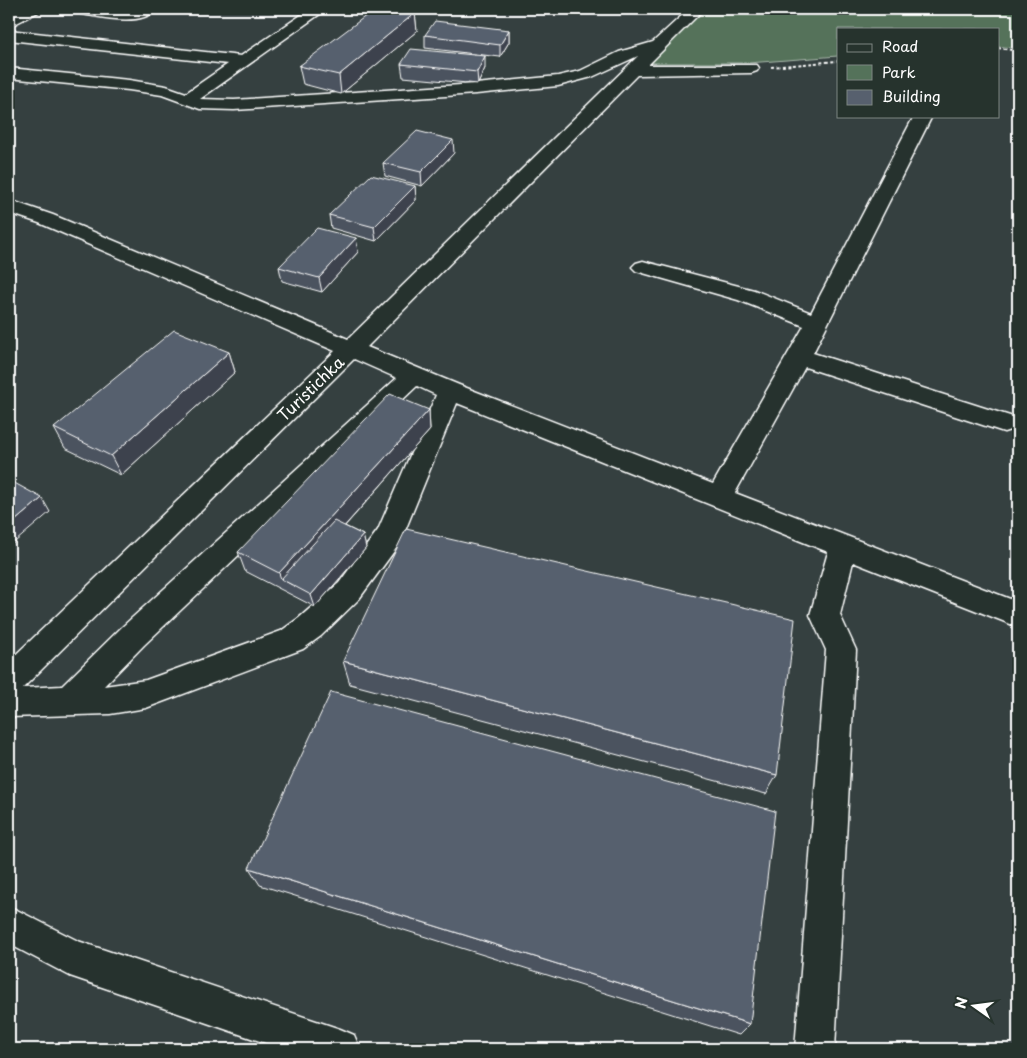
<svg xmlns="http://www.w3.org/2000/svg" width="1027" height="1058" font-family="'Playpen Sans',sans-serif">
<style>
.green{fill:#54725a;stroke:#aab8ac}
.lines{fill:none;stroke-linecap:round;stroke-linejoin:round}
.minor-casing{stroke:#fff;stroke-width:3}
.path{stroke:#fff;stroke-width:2;stroke-dasharray:3 2.5;stroke-linecap:butt}
.minor{fill:#26332d;fill-rule:evenodd}
.wall{fill:#4b535f;stroke:#fff}
.shaded-wall{fill:#3d434d;stroke:#fff}
.building{fill:#57606e;stroke:#fff}
.labels{text-anchor:middle;dominant-baseline:central;stroke-width:4.5;stroke-linejoin:round;paint-order:stroke}
.street-label{font-size:16px;fill:#fff;stroke:#26332d}
</style>
<rect width="100%" height="100%" fill="#354040"/>
<filter id="ink" filterUnits="userSpaceOnUse"><feTurbulence type="fractalNoise" baseFrequency=".02" numOctaves="2"/><feDisplacementMap in="SourceGraphic" scale="10" xChannelSelector="R" yChannelSelector="G"/><feConvolveMatrix kernelMatrix="1 2 1 2 8 2 1 2 1" color-interpolation-filters="sRGB"/></filter>
<g filter="url(#ink)">
<path class="green" d="M701,9H1018V49L998,46V29H838V56L748,63H649Z"/>
<g class="lines">
<g class="minor-casing">
<path id="minor" d="M22,9H40L38,12L9,27V16Z
M69,9H112L134,11L138,9H156C142,28 97,16 76,13L71,12Z
M310,9H327L200,99L234,100L476,84L558,76L580,71L619,52L653,42L689,9H704L648,65H757L759,68L757,71L751,73L637,75L367,347L459,385L713,484L804,326L738,300L636,271L632,267L636,263L643,261L650,263L754,290L811,313L914,116H932L813,353L1013,417L1016,423L1013,429L1004,432L805,367L735,493L1018,602V627L853,562L840,615L856,650L835,1049H795L826,650L810,615L828,552L457,403L400,543L359,599L321,636L303,649L146,708L110,714L9,717V661L335,351L39,223L9,213V200L53,215L348,339L638,56L592,77L558,86L476,94L234,110L200,109L162,95L129,90L9,78V68L129,80L166,86L186,93L228,64L9,40V30L241,56ZM354,359L397,378L122,627L62,686L23,688ZM417,386L436,395L378,530L339,583L299,618L281,631L146,680L104,686L144,645Z
M9,906L78,941L340,1029L354,1035L360,1049H283L70,976L9,944Z"/>
</g>
<path class="path" d="M998,48L1018,51
M771,67L838,61"/>
<use href="#minor" class="minor"/>
</g>
<path class="wall" d="M415,13L417,31L341,94L303,84L299,66Z
M509,30V42L500,57L425,48V35Z
M401,64L485,68L478,84L403,77Z
M454,153L422,186L385,176L383,163Z
M415,186L416,200L376,241L331,228L329,215Z
M356,238L358,252L322,292L282,281L279,267Z
M229,352L235,372L121,475L65,448L54,428Z
M429,410L430,430L345,526L363,535L366,548L315,607L245,571L238,552Z
M343,661L777,775L766,794L350,684Z
M249,868L750,1024L739,1035L260,885Z"/>
<path class="shaded-wall" d="M415,13L417,31L341,94L339,75Z
M509,30V42L500,57V45Z
M485,56V68L478,84L477,72Z
M453,140L454,153L422,186L421,172Z
M415,186L416,200L376,241L374,227Z
M356,238L358,252L322,292L319,278Z
M229,352L235,372L121,475L111,456Z
M429,410L430,430L292,585L281,579L279,573Z
M42,498L50,512L9,547V526Z
M363,535L366,548L315,607L311,595Z"/>
<path class="building" d="M375,9H392L415,13L339,75L299,66Z
M435,21L509,30L500,45L425,35Z
M411,49L485,56L477,72L401,64Z
M417,131L453,140L421,172L383,163Z
M371,175L415,186L374,227L329,215Z
M317,228L356,238L319,278L279,267Z
M174,330L229,352L111,456L54,428Z
M390,394L429,410L279,573L238,552Z
M9,480L42,498L9,526Z
M334,521L363,535L311,595L281,579Z
M406,529L795,619L777,775L343,661Z
M331,692L775,811L750,1024L249,868Z"/>
</g>
<g class="labels">
<g class="street-label">
<text transform="translate(310 388) rotate(-44)">Turistichka</text>
</g>
</g>
<rect width="1027" height="1058" fill="none" stroke="#26332d" stroke-width="30"/>
<rect x="15" y="15" width="997" height="1028" fill="none" stroke="#fff" stroke-width="2" filter="url(#ink)"/>
<rect x="837" y="28" width="162" height="90" fill="#26332d" stroke="#7d8581"/>
<rect x="847" y="44" width="25" height="8" fill="#26332d" stroke="#7d8581"/>
<text x="882" y="52" font-size="15" fill="#ffffff">Road</text>
<rect x="847" y="65" width="25" height="15" fill="#54725a" stroke="#7d8581"/>
<text x="882" y="78" font-size="15" fill="#ffffff">Park</text>
<rect x="847" y="90" width="25" height="15" fill="#57606e" stroke="#7d8581"/>
<text x="882" y="102" font-size="15" fill="#ffffff">Building</text>
<g transform="translate(974 1006) rotate(284)" stroke="#26332d" stroke-width="4" paint-order="stroke">
<path d="M0-4L9 19L0 12L-9 19Z" fill="#ffffff"/>
<text y="-8" font-size="14" font-weight="bold" text-anchor="middle" fill="#ffffff">N</text>
</g>
</svg>
